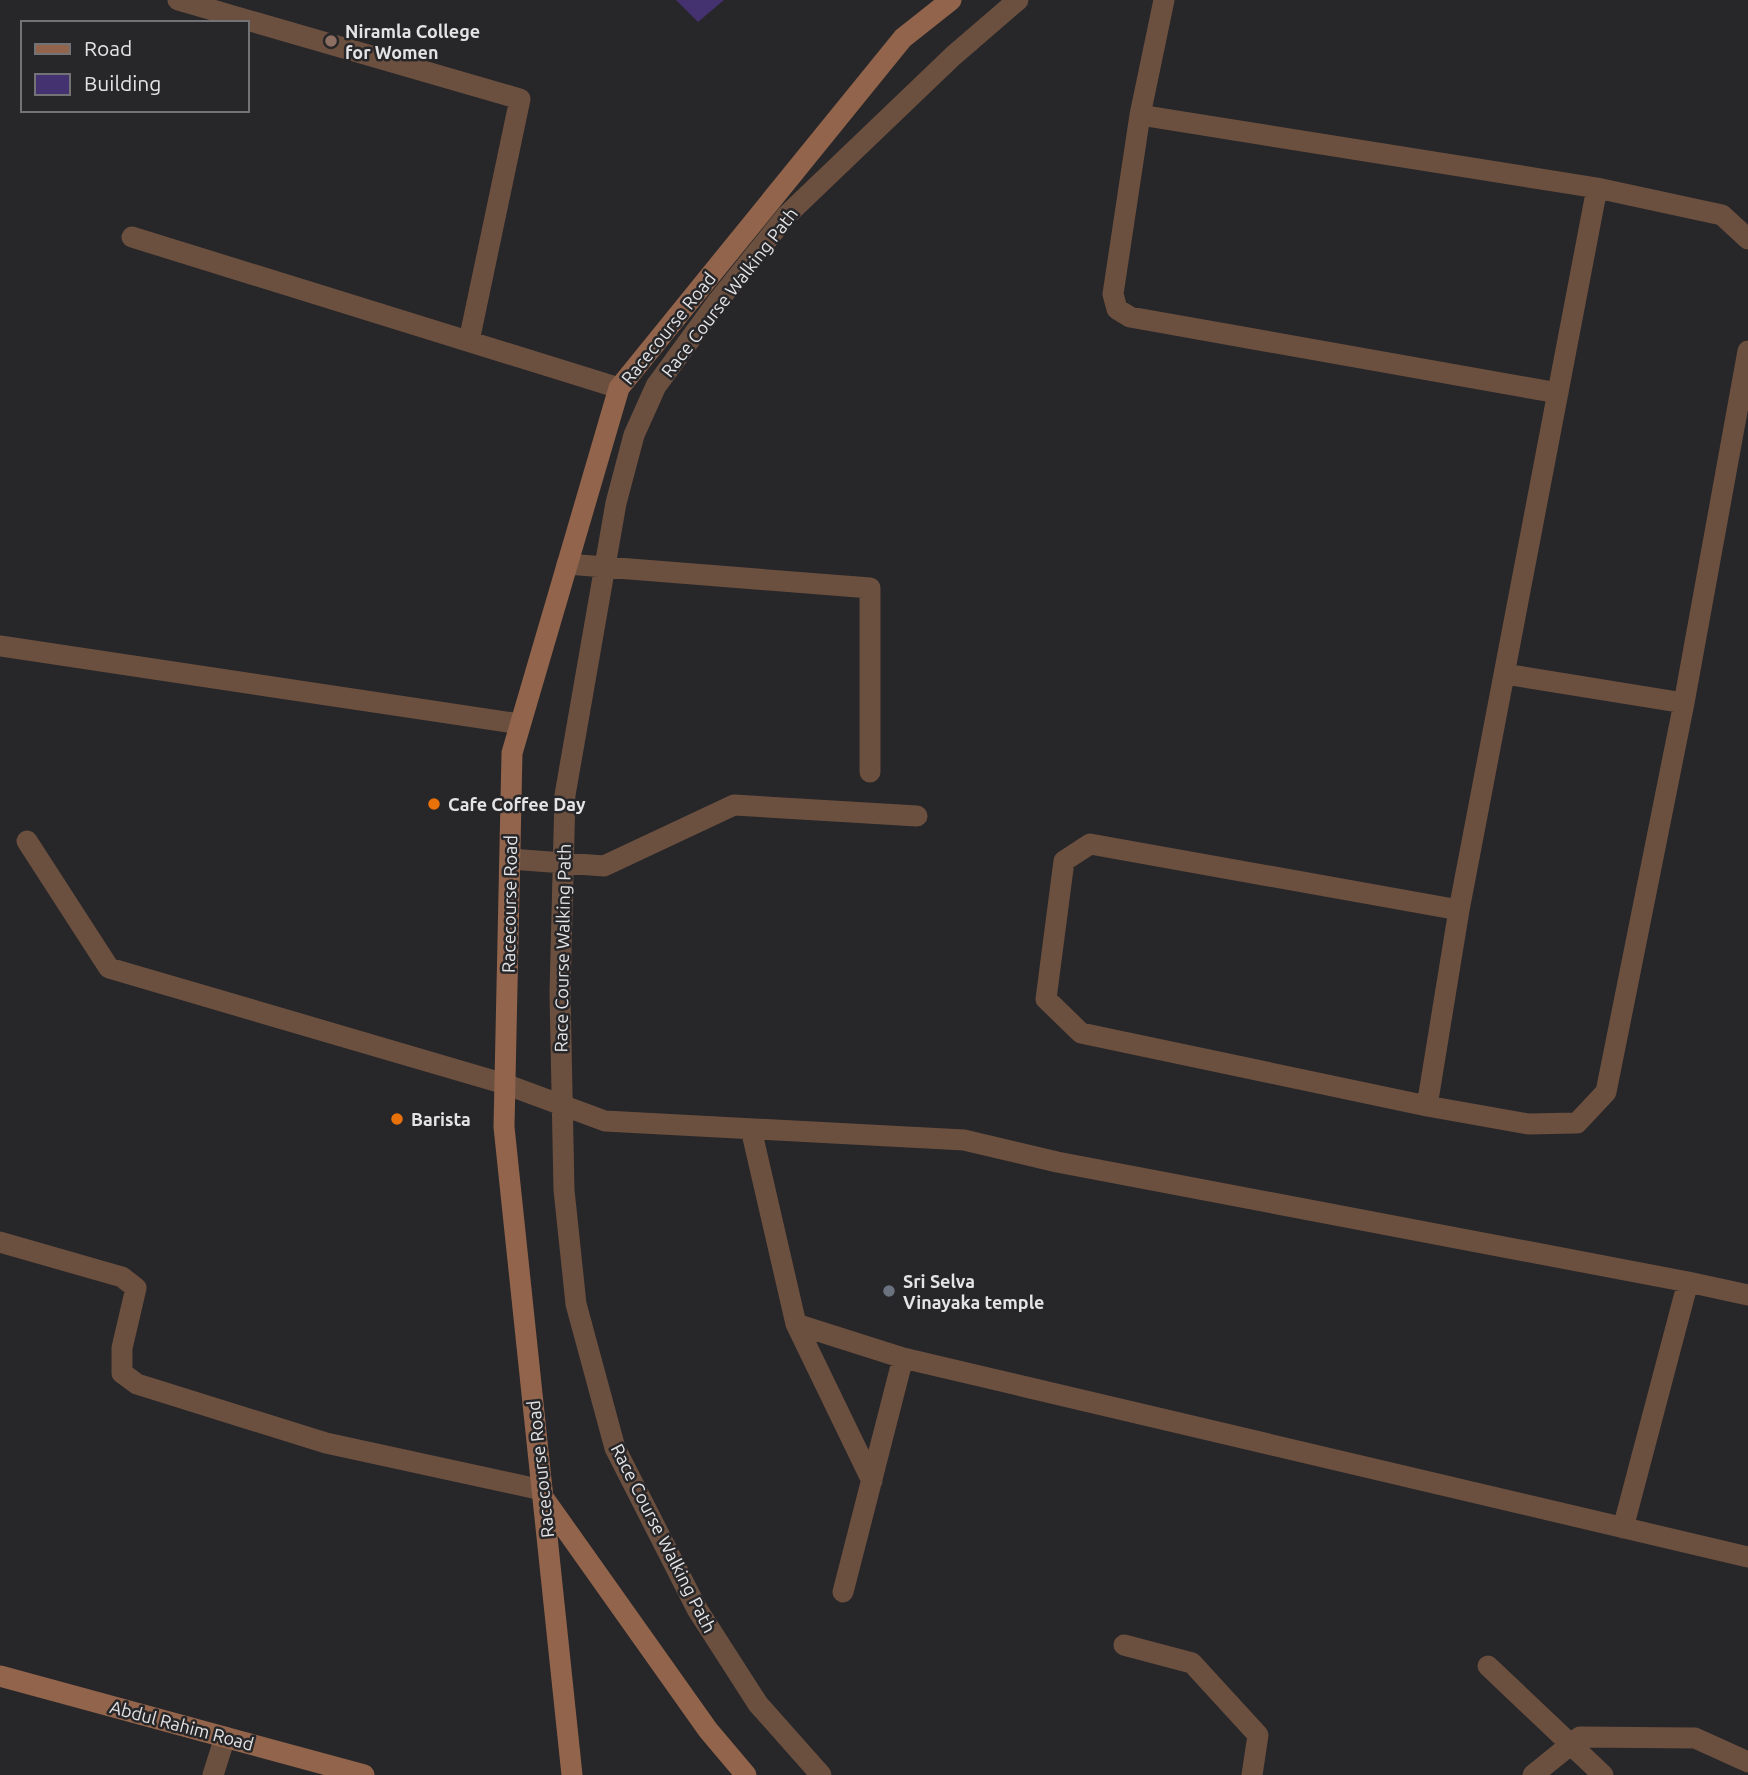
<svg xmlns="http://www.w3.org/2000/svg" width="1748" height="1775" font-family="Ubuntu,sans-serif">
<style>
.building{fill:#443270}
.lines{fill:none;stroke-linecap:round;stroke-linejoin:round}
.street{stroke:#6b4f3f;stroke-width:21}
.secondary{stroke:#92644b;stroke-width:21}
.education-dot{fill:#8d6e63;stroke:#272629;stroke-width:2.5}
.food-dot{fill:#e8710a;stroke:#272629;stroke-width:2.5}
.worship-dot{fill:#6b7280;stroke:#272629;stroke-width:2.5}
.labels{text-anchor:middle;dominant-baseline:central;stroke-width:5;stroke-linejoin:round;paint-order:stroke}
.poi-label{font-size:18px;font-weight:bold;fill:#e4e4e6;stroke:#272629;text-anchor:start}
.street-label{font-size:18px;fill:#e4e4e6;stroke:#272629}
</style>
<rect width="100%" height="100%" fill="#272629"/>
<path class="building" d="M676,0H724L698,22Z"/>
<g class="lines">
<path class="street" d="M178,0L520,99L469,341
M1164,0L1140,115L1113,294L1117,309L1130,317L1558,393
M1140,115L1597,188L1722,215L1748,239
M132,237L619,388
M567,564L870,588V772
M0,646L520,724
M1505,674L1684,703
M27,841L109,968L505,1084L605,1121L964,1140L1057,1162L1688,1282L1748,1295
M510,859L604,866L734,805L917,816
M1459,910L1090,844L1064,861L1046,999L1081,1033L1427,1106L1528,1124L1577,1123L1606,1092L1684,703L1748,351
M1427,1106L1459,910L1597,188
M751,1129L796,1324L872,1481
M0,1242L122,1277L136,1288L122,1348V1373L137,1384L326,1443L542,1490
M796,1324L903,1358L1748,1557
M1623,1528L1688,1282
M843,1592L903,1358
M1124,1645L1192,1663L1258,1735L1252,1775
M1488,1666L1603,1775
M213,1775L225,1737
M821,1775L758,1704L697,1609L615,1448L576,1304L564,1190L560,993L565,795L616,503L634,435L656,386L718,301L787,215L953,56L1018,0
M1533,1775L1580,1737L1695,1738L1748,1762"/>
<path class="secondary" d="M545,1500L708,1730L746,1775
M0,1676L364,1775
M572,1775L504,1127L512,753L619,388L903,38L951,0"/>
</g>
<circle class="education-dot" cx="331" cy="41" r="7"/>
<g class="food-dot">
<circle cx="434" cy="804" r="7"/>
<circle cx="397" cy="1119" r="7"/>
</g>
<circle class="worship-dot" cx="889" cy="1291" r="7"/>
<g class="labels">
<g class="poi-label">
<text x="345" y="31">Niramla College<tspan x="345" dy="21">for Women</tspan></text>
<text x="448" y="804">Cafe Coffee Day</text>
<text x="411" y="1119">Barista</text>
<text x="903" y="1281">Sri Selva<tspan x="903" dy="21">Vinayaka temple</tspan></text>
</g>
<g class="street-label">
<text transform="translate(729 292) rotate(-52)">Race Course Walking Path</text>
<text transform="translate(668 328) rotate(-51)">Racecourse Road</text>
<text transform="translate(509 904) rotate(-89)">Racecourse Road</text>
<text transform="translate(562 948) rotate(-89)">Race Course Walking Path</text>
<text transform="translate(540 1469) rotate(-96)">Racecourse Road</text>
<text transform="translate(664 1538) rotate(63)">Race Course Walking Path</text>
<text transform="translate(182 1725) rotate(15)">Abdul Rahim Road</text>
</g>
</g>
<rect x="21" y="21" width="228" height="91" fill="#272629" stroke="#737275" stroke-width="2"/>
<rect x="35" y="44" width="35" height="10" fill="#92644b" stroke="#737275" stroke-width="2"/>
<text x="84" y="56" font-size="21" fill="#e4e4e6">Road</text>
<rect x="35" y="74" width="35" height="21" fill="#443270" stroke="#737275" stroke-width="2"/>
<text x="84" y="91" font-size="21" fill="#e4e4e6">Building</text>
</svg>
